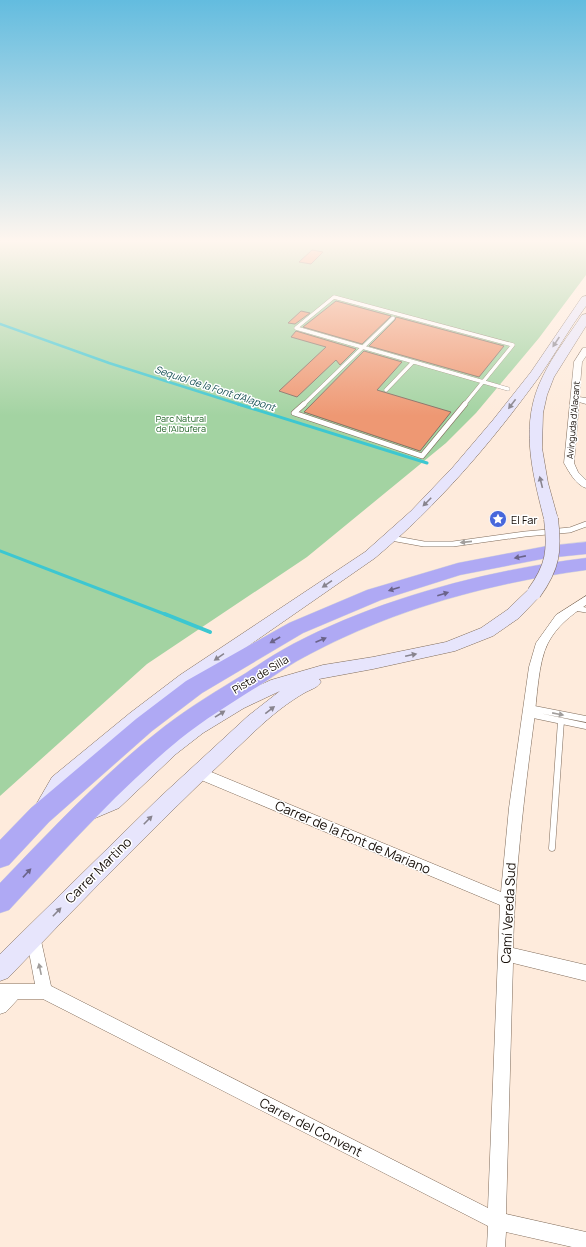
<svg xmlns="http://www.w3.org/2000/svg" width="586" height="1247" font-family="Manrope,sans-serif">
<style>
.green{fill:#a3d3a2}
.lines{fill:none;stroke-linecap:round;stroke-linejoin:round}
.stream-far2{stroke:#3dc7d1;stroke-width:2.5}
.stream-far1{stroke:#3dc7d1;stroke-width:3}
.stream{stroke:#3dc7d1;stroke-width:4}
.building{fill:#ee9873;stroke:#886f64}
.lane-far2-casing{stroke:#806c5b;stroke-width:4}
.lane-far1-casing{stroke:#806c5b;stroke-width:6}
.lane-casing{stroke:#806c5b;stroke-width:7}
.street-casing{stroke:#806c5b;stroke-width:1}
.secondary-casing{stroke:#806c5b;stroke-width:1}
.highway-casing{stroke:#dad8d7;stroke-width:1}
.lane-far2{stroke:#fff;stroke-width:3.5}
.lane-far1{stroke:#fff;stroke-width:5}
.lane{stroke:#fff;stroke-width:6}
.street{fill:#fff;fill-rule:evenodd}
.secondary{fill:#e7e5fc;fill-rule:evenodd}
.highway{fill:#afa9f4;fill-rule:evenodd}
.secondary-bridge-casing{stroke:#806c5b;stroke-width:15;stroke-linecap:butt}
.secondary-bridge{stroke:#e7e5fc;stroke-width:14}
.oneway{fill:#88848e}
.oneway2{fill:#a19e9c}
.oneway3{fill:#6a6389}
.labels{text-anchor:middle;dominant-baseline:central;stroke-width:3;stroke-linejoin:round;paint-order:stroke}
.far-park-label{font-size:9px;fill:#1f6224;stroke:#fff}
.far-street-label{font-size:9px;fill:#150d07;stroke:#fff}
.far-water-label{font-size:10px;font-style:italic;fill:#154f53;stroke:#fff}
.poi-label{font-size:11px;fill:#150d07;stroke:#fff;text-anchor:start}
.street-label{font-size:11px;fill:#150d07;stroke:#fff}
.near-street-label{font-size:13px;fill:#150d07;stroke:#fff}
</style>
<rect width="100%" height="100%" fill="#feebdc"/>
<path class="green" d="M0,242H586V275L539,338L476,413L446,443L307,557L147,664L0,796Z"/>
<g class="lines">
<path class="stream-far2" d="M0,324L109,363L241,405"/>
<path class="stream-far1" d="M238,404L427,463
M0,551L167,615"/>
<path class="stream" d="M165,614L210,632"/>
</g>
<path class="building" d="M312,250L323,252L311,264L299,262Z
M336,301L391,316L362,344L303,327Z
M301,311L310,313L295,324L288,323Z
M396,317L504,346L479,377L369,346L395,320Z
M296,331L356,349L340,365L336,360L297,397L279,391L326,347L291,337Z
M364,351L402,362L377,390L451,412L420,451L304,412Z"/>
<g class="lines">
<g class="lane-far2-casing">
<path id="lane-far2" d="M296,328L334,297L513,345L464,405
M296,328L508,389
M386,390L413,362
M303,405L393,318"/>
</g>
<g class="lane-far1-casing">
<path id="lane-far1" d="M304,404L294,413L422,456L465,404
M391,538L424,544H453L525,534L570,530L586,524
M575,608L586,610"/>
</g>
<g class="lane-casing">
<path id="lane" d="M529,708L586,719
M529,714L586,726
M552,848L561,721"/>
</g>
<g class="street-casing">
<path id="street" d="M583,348H586V356L582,362L579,397L586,398V404L579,402L574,463L578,472L586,480V488C576,485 569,472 564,463L574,362Z
M586,596V605C570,616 557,626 548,643C538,662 537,699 534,721C524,797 515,872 513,948L586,965V981L513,963L506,1214L586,1232V1247H572L506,1232L505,1247H487L488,1226L43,999H18L6,1012L0,1014V984H35L26,936L28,931L33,929L38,931L40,936L51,986L488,1208L500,905L194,777L193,773L194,769L199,768L204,769L501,892L509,808L529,667L536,643L556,615Z"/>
</g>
<g class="secondary-casing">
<path id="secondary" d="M586,296V306C569,329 555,354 539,377C491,443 438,505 375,558L192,685L142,723L66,789L54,809L47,811L40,809L37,803L52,777L130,713L180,675L365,552L411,511L453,467L493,420L531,372L582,297Z
M586,314V326L554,377L547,395L543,413L542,448L548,483L558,519L556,522L551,524L546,522L544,519C532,471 519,423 543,376C553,355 569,335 582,315Z
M534,588L539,589L542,593L539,597L519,618L493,636L455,651L373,669L319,679L321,682C317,688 312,689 306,692C288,702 271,716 256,730C171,810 89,893 8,978L0,981V954L159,798L248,716L280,691L244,708L203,733L176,754L119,808L93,819L86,817L83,811L86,805L105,796L164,744L191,723L232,698L271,680L323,665L373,657L446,642L481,628L507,610L529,589Z"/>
</g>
<g class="highway-casing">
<path id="highway" d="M586,542V554L547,558L460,575L381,600L303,633L202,693L152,731L49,822L9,865L0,868V840L31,808L136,719L186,681L289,623L367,590L458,563L547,546Z
M586,558V570C491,583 395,609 310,654C292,663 277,674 260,685C233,702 205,719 180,739C118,790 64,851 9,910L0,913V883C52,829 105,772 165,726C191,706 218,690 246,673C261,663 276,653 293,644C381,598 488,570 586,558Z"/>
</g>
<use href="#lane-far2" class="lane-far2"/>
<use href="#lane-far1" class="lane-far1"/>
<use href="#lane" class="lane"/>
<use href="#street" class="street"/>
<use href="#secondary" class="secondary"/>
<use href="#highway" class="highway"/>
<g class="secondary-bridge-casing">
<path id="secondary-bridge" d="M534,593C553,567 555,550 551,519"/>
</g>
<use href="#secondary-bridge" class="secondary-bridge"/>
</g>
<defs><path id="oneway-solid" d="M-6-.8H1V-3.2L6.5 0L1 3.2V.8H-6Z"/></defs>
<g class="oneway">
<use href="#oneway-solid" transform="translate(556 342) rotate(124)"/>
<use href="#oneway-solid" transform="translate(512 404) rotate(127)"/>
<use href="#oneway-solid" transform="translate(541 482) rotate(-104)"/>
<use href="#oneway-solid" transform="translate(427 502) rotate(135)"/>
<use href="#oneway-solid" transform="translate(327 584) rotate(146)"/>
<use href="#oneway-solid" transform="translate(411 655) rotate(-12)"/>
<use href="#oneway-solid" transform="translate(219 657) rotate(146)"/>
<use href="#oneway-solid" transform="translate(270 710) rotate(-38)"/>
<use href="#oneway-solid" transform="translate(220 714) rotate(-32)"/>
<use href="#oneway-solid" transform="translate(148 820) rotate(-45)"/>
<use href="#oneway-solid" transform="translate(57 912) rotate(-46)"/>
</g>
<g class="oneway2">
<use href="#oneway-solid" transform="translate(466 542) rotate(174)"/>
<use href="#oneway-solid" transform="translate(558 714) rotate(11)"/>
<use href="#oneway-solid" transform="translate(40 969) rotate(-102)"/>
</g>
<g class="oneway3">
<use href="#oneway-solid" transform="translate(520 557) rotate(169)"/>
<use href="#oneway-solid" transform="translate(394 589) rotate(163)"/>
<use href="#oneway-solid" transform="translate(443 594) rotate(-17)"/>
<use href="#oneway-solid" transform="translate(275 640) rotate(150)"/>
<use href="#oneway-solid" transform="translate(321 640) rotate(-23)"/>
<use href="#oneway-solid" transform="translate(27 873) rotate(-47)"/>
</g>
<linearGradient id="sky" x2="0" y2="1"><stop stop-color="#63bcdf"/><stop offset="0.58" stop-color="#fff6ef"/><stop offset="1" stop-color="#fff6ef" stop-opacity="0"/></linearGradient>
<rect width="586" height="416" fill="url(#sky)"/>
<defs>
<g id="sight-disc" transform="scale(0.9)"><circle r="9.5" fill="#4767db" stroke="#fff"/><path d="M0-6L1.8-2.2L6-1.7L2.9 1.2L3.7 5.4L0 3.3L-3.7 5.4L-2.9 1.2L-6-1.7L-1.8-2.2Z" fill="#fff"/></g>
</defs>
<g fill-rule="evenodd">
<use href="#sight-disc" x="498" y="519"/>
</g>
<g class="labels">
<g class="far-park-label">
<text x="181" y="418">Parc Natural<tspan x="181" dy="10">de l'Albufera</tspan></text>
</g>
<g class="far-street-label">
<text transform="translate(573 420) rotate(-85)">Avinguda d'Alacant</text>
</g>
<g class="far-water-label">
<text transform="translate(215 388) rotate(18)">Sequiol de la Font d’Alapont</text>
</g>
<g class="poi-label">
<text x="511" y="519">El Far</text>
</g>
<g class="street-label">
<text transform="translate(260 674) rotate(-31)">Pista de Silla</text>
</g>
<g class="near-street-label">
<text transform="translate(353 837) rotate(23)">Carrer de la Font de Mariano</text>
<text transform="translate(98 870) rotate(-45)">Carrer Martino</text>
<text transform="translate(508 913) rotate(-87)">Camí Vereda Sud</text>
<text transform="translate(311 1127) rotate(27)">Carrer del Convent</text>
</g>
</g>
</svg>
